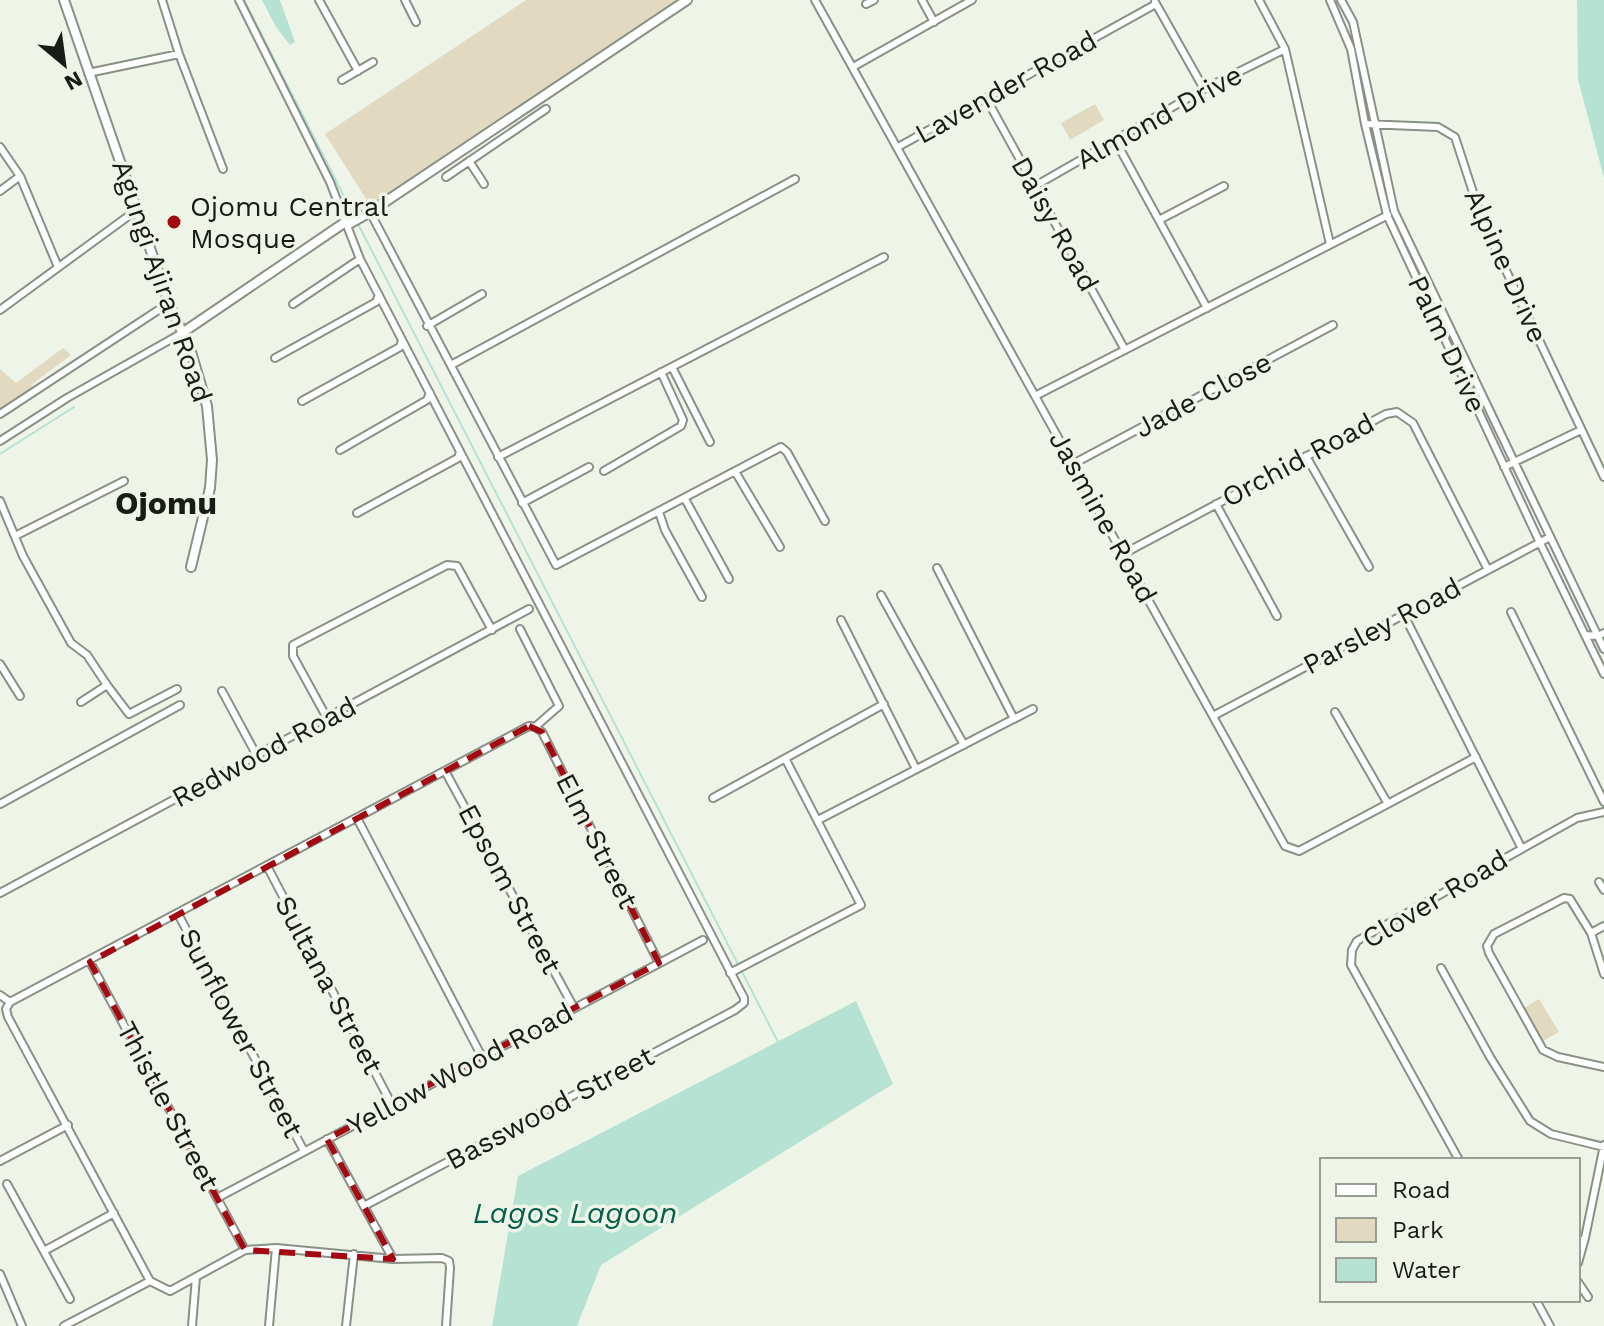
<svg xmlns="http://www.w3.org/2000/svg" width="1604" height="1326" font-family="'Work Sans',sans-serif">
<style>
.green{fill:#e2d9c1}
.water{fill:#b6e2d4}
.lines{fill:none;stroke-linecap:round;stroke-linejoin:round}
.stream{stroke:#b6e2d4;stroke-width:2}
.minor-casing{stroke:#899085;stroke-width:10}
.tertiary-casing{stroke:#899085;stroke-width:12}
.minor{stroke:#fff;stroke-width:6}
.tertiary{stroke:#fff;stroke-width:8}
.marked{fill:none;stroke:#a30911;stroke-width:6;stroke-dasharray:16 10;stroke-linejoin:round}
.poi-dot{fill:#a30911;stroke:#eef5e8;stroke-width:3}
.labels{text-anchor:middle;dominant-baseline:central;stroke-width:7;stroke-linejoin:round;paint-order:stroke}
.street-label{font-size:28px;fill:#191b17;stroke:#eef5e8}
.poi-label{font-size:28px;fill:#191b17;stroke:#eef5e8;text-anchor:start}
.water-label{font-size:30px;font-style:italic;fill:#065e4c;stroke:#eef5e8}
.quarter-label{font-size:32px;font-weight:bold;fill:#191b17;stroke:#eef5e8}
</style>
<rect width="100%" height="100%" fill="#eef5e8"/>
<path class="green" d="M526,0H685L375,213L325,134Z
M1095,104L1104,120L1070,140L1061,123Z
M63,348L71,355L31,385L34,392L0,409V369L16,383Z
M1539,999L1559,1032L1543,1041L1524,1008Z"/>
<path class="water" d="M262,0H280L295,42L290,45L276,27Z
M1577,0H1604V178L1578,79Z
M856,1001L893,1084L601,1265L577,1326H492L518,1176Z"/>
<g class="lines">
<path class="stream" d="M244,0L354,216
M357,222L778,1042
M0,454L74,407"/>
<g class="minor-casing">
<path id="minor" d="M162,0L179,54L223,169
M239,0L330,182L360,259L744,998V1003L735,1010L364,1206
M319,0L358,71
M405,0L416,22
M815,0L1285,846L1299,851L1476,757
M922,0L934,22
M1259,0L1285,49L1330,244
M1330,0L1351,49L1365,124L1387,215L1540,543L1604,674
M1341,0L1353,22L1394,211L1604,649
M1155,2L1204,89
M866,4L874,0
M853,67L972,0
M88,73L179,54
M342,80L373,62
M986,98L1125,350
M1365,124L1438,127L1455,137L1482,220L1604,477
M1115,140L1207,308
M0,147L20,176L58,267
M898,147L1156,4
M469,161L484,184
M446,177L546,109
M1035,186L1204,89L1285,49
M0,191L20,176
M370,212L556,565L781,447L787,452L825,521
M1159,220L1224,186
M293,304L360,259
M0,310L138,209
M427,326L482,294
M275,358L376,302L379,295
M451,365L795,179
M672,367L710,442
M1035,396L1388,215
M302,401L400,347L402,340
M0,414L169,303
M0,441L67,398L182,333
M340,450L427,400L430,393
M1306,456L1369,567
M498,457L884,257
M1073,464L1333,325
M1504,467L1581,430
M604,471L681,426L683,420L661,372
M736,473L780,547
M685,499L729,579
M0,501L23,556L71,643L87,655L107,685L81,702
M522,503L589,467
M1216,504L1277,616
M659,512L665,530L702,597
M357,513L458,458L460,452
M15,536L124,481
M1123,554L1386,414L1397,412L1413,423L1488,570
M937,568L1014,719
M881,595L964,745
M1511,612L1604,802
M1404,615L1521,847
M841,620L916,769
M520,629L559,706L535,727
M1585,635L1598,636L1604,633
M0,664L20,696
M107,685L129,714L177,689
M222,691L257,756
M1335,712L1388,804
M1213,716L1550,537
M327,718L293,656V645L447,565L457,566L492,630
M445,771L574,1008
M713,798L884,704
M0,804L180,705
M357,818L482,1057
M818,820L1033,709
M267,866L392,1105
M1599,882L1604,890
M0,893L529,609
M178,914L304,1151
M1591,933L1604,926
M90,962L245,1250
M1441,968L1490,1057L1530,1121L1551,1134L1604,1147
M730,973L861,905L786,760
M1604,974L1591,933L1570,899L1564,898L1494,934L1487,946L1489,953L1543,1050L1558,1057L1604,1067
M0,995L10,1002
M327,1139L393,1259
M1459,1160L1351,965L1352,950L1357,941L1577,818L1604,812
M0,1161L68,1125
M7,1184L70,1299
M217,1198L703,940
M1578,1242L1585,1238L1604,1145
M44,1251L114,1213
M1578,1263L1585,1238
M0,1274L22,1326
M150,1281L8,1017L6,1009L10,1002L529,726L535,727L542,732L659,963
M1578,1282L1588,1297
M1536,1300L1550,1326
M64,1326L150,1281L170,1291L245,1250L276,1248L393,1259L442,1258L449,1261L450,1268L446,1326
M192,1326L196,1277
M269,1326L276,1248
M346,1326L354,1254"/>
</g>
<g class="tertiary-casing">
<path id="tertiary" d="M64,0L169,303L191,352L207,406L212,460L210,488L191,567
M182,333L344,223L349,224L370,212L687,0"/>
</g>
<use href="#minor" class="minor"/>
<use href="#tertiary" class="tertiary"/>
</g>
<path class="marked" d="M529,726L542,732L659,963L327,1139L393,1259L245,1250L90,962Z"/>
<circle class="poi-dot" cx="174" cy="222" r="8"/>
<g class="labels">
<g class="street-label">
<text transform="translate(1006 87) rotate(-29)">Lavender Road</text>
<text transform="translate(1159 117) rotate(-29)">Almond Drive</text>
<text transform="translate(1055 224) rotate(61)">Daisy Road</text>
<text transform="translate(1506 266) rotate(66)">Alpine Drive</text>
<text transform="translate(162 281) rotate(71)">Agungi Ajiran Road</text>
<text transform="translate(1447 344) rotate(65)">Palm Drive</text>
<text transform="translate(1203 395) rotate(-28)">Jade Close</text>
<text transform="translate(1298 460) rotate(-28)">Orchid Road</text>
<text transform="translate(1103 517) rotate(61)">Jasmine Road</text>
<text transform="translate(1382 626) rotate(-28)">Parsley Road</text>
<text transform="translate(264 752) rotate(-28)">Redwood Road</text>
<text transform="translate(597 841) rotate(63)">Elm Street</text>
<text transform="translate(510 889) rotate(62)">Epsom Street</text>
<text transform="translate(1435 899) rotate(-31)">Clover Road</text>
<text transform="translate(329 985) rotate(62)">Sultana Street</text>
<text transform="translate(241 1033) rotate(62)">Sunflower Street</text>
<text transform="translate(460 1069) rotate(-28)">Yellow Wood Road</text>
<text transform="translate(168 1106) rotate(62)">Thistle Street</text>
<text transform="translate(550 1108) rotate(-28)">Basswood Street</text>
</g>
<g class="poi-label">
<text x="190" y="206">Ojomu Central<tspan x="190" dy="32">Mosque</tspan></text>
</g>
<g class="water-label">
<text x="575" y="1212">Lagos Lagoon</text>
</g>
<g class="quarter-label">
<text x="166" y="503">Ojomu</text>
</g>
</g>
<rect x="1320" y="1158" width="260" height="144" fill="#eef5e8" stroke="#999e94" stroke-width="2"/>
<rect x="1336" y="1184" width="40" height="12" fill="#ffffff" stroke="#999e94" stroke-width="2"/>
<text x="1392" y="1198" font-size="24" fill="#191b17">Road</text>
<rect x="1336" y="1218" width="40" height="24" fill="#e2d9c1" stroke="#999e94" stroke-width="2"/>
<text x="1392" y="1238" font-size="24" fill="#191b17">Park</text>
<rect x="1336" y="1258" width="40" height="24" fill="#b6e2d4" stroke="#999e94" stroke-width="2"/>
<text x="1392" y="1278" font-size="24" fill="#191b17">Water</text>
<g transform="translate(64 64) rotate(151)" stroke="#eef5e8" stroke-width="6" paint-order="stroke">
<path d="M0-6L14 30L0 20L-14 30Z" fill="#191b17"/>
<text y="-12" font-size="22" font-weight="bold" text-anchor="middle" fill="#191b17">N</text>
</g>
</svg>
